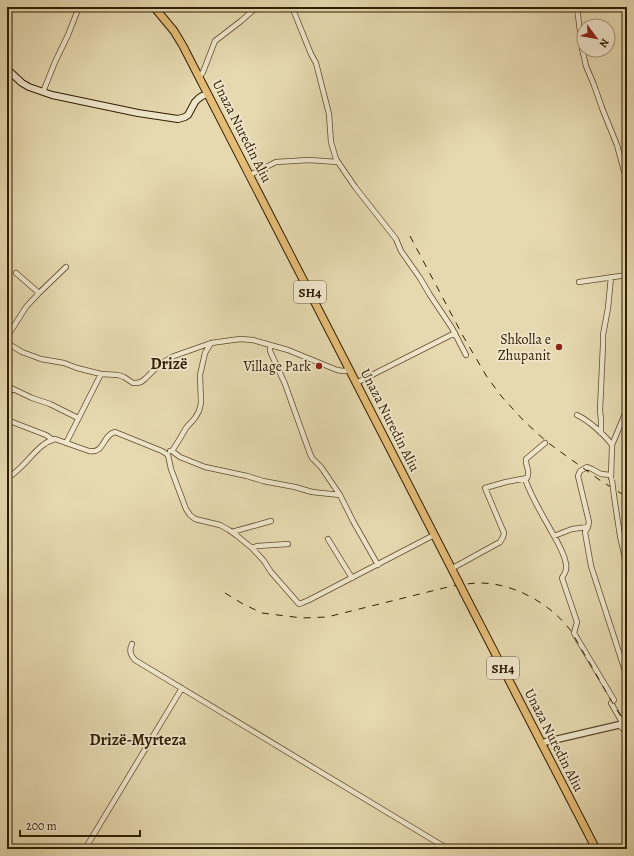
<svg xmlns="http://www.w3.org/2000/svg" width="634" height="856" font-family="Alegreya,serif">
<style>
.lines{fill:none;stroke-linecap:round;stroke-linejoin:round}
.minor-casing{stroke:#5e4c2c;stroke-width:6}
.tertiary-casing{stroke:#5e4c2c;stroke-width:8}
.secondary-casing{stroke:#311d00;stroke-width:8}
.primary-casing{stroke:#311d00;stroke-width:9}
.minor{stroke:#efe6cc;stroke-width:4.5}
.tertiary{stroke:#efe6cc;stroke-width:5.5}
.secondary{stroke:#efe6cc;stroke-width:6}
.primary{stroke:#e3bc78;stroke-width:7}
.rail{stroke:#311d00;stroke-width:1;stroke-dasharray:7 7;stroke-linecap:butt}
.minor-bridge-casing{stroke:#5e4c2c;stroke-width:6;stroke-linecap:butt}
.primary-bridge-casing{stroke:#311d00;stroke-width:9;stroke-linecap:butt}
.minor-bridge{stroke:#efe6cc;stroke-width:4.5}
.primary-bridge{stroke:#e3bc78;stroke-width:7}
.poi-dot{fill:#8f2418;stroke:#efe6cc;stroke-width:1.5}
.labels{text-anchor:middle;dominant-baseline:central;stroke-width:3.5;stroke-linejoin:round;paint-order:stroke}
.shield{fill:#efe6cc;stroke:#6a593d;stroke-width:1}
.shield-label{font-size:13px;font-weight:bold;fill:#311d00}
.street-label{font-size:14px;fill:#311d00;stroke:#efe6cc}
.poi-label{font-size:14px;fill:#311d00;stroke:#efe6cc;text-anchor:end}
.quarter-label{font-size:16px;font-weight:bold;fill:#311d00;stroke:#efe6cc}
</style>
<rect width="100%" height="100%" fill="#e6d9b0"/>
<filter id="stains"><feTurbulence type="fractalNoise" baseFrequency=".005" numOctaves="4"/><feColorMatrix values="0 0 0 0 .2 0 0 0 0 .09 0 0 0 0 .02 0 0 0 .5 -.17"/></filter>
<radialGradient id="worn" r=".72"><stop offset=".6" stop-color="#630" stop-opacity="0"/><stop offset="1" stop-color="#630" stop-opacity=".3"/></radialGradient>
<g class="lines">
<g class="minor-casing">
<path id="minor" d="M292,7L311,54L316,63L329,114L331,142L336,159L355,187L396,239L401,251L420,278L430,295L452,328L466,355
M577,7L582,48L586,66L594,85L602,108L617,145L627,182
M199,77L203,72L215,41L241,21L257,7
M43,92L55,62L68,35L79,7
M250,175L276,162L309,160L337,162
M579,282L627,275
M39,293L66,267
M7,337L26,307L39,293L16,273
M7,343L22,352L41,359L64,363L77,368L101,374L118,375L124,377L133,383H137L141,382L145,379L160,364L174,356L211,343L240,339L253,340L288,350L337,370L343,371L350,370
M270,345V351L285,384L309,451L312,458L321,467L340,495L353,521L378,565
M356,383L455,333
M7,399L11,388L32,398L50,404L78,418
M577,415C588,420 605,435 612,445
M7,420L46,435L53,440
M601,433V420L600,410L603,345V335L608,308L611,277
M66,443L101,374
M170,451H172L179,440L186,428L195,418L199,411L201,403L200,375L205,353L211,343
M172,451L180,457L205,467L247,476L263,481L295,487L312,492L340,495
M611,475L601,474L592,469L587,467L580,471L578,476L589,522L588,527L585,532L591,566L627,677
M611,478L612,445L627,409
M7,479C12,475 17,471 21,467C32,457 40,443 55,439L89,451C105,454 102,435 115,432L162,451L168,455L171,469L186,509L190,515L195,519L220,525L229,530L236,535L252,548L264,561L271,572L299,604L302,603L309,600L434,535
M525,479C531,496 540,511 549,527C555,538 564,551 566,564C567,570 565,573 562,578L577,622L574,633L614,700L611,703L623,724
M614,496L620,536L627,567
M232,532L271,521
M554,536L572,529L588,527
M328,539L352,578
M252,548L257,546L288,544
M451,569L500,542L503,537L504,533L485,488L506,482L527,478C531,471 525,466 526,459L545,443
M132,644C129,650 130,655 135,660L448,849
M619,725L627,733
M85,849L182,688"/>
</g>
<g class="tertiary-casing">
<path id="tertiary" d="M541,743L627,723"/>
</g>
<g class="secondary-casing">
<path id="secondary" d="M7,69L22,83L29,87L52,95L138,113L178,119L185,117L188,115L195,102L198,99L202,96L208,94"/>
</g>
<g class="primary-casing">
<path id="primary" d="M154,7L174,31L183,46L458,581
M464,593L596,849"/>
</g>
<use href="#minor" class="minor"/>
<use href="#tertiary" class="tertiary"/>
<use href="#secondary" class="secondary"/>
<use href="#primary" class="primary"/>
<path class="rail" d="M410,236L463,336L487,377L502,397L524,421L547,442L601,481L627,497
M225,593L243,604L262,613L302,618L327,617L452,586C461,585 471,583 480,583C514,583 551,604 571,631C576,639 580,647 585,655C599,678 611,703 627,725"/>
<g class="minor-bridge-casing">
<path id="minor-bridge" d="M612,480L614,496"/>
</g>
<g class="primary-bridge-casing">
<path id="primary-bridge" d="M458,581L464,593"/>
</g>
<use href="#minor-bridge" class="minor-bridge"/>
<use href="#primary-bridge" class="primary-bridge"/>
</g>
<g class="poi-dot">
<circle cx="559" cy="347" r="4"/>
<circle cx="319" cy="366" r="4"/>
</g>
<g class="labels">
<g class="shield">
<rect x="294" y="281" width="32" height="22" rx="3"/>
<rect x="487" y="657" width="32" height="22" rx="3"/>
</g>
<g class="shield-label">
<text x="310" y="292">SH4</text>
<text x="503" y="668">SH4</text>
</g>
<g class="street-label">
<text transform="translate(242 131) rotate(63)">Unaza Nuredin Aliu</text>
<text transform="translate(390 420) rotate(63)">Unaza Nuredin Aliu</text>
<text transform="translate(554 740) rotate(63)">Unaza Nuredin Aliu</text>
</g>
<g class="poi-label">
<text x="551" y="339">Shkolla e<tspan x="551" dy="16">Zhupanit</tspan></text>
<text x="311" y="366">Village Park</text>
</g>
<g class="quarter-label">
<text x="169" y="364">Drizë</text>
<text x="138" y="740">Drizë-Myrteza</text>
</g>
</g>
<rect width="634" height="856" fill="none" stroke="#e6d9b0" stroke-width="24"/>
<rect x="8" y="8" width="618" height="840" fill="none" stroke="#311d00" stroke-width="2"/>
<rect x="12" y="12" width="610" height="832" fill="none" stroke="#311d00"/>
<g transform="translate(596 38) rotate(122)"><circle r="19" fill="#efe6cc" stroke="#a3967a"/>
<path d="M0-3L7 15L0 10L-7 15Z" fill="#8f2418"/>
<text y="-6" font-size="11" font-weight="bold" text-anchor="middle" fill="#311d00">N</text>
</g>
<path d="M20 830v6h120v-6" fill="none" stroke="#311d00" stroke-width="2"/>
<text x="26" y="830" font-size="12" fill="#311d00" stroke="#efe6cc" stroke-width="3" paint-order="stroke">200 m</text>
<rect width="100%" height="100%" filter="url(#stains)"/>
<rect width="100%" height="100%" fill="url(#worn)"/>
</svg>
